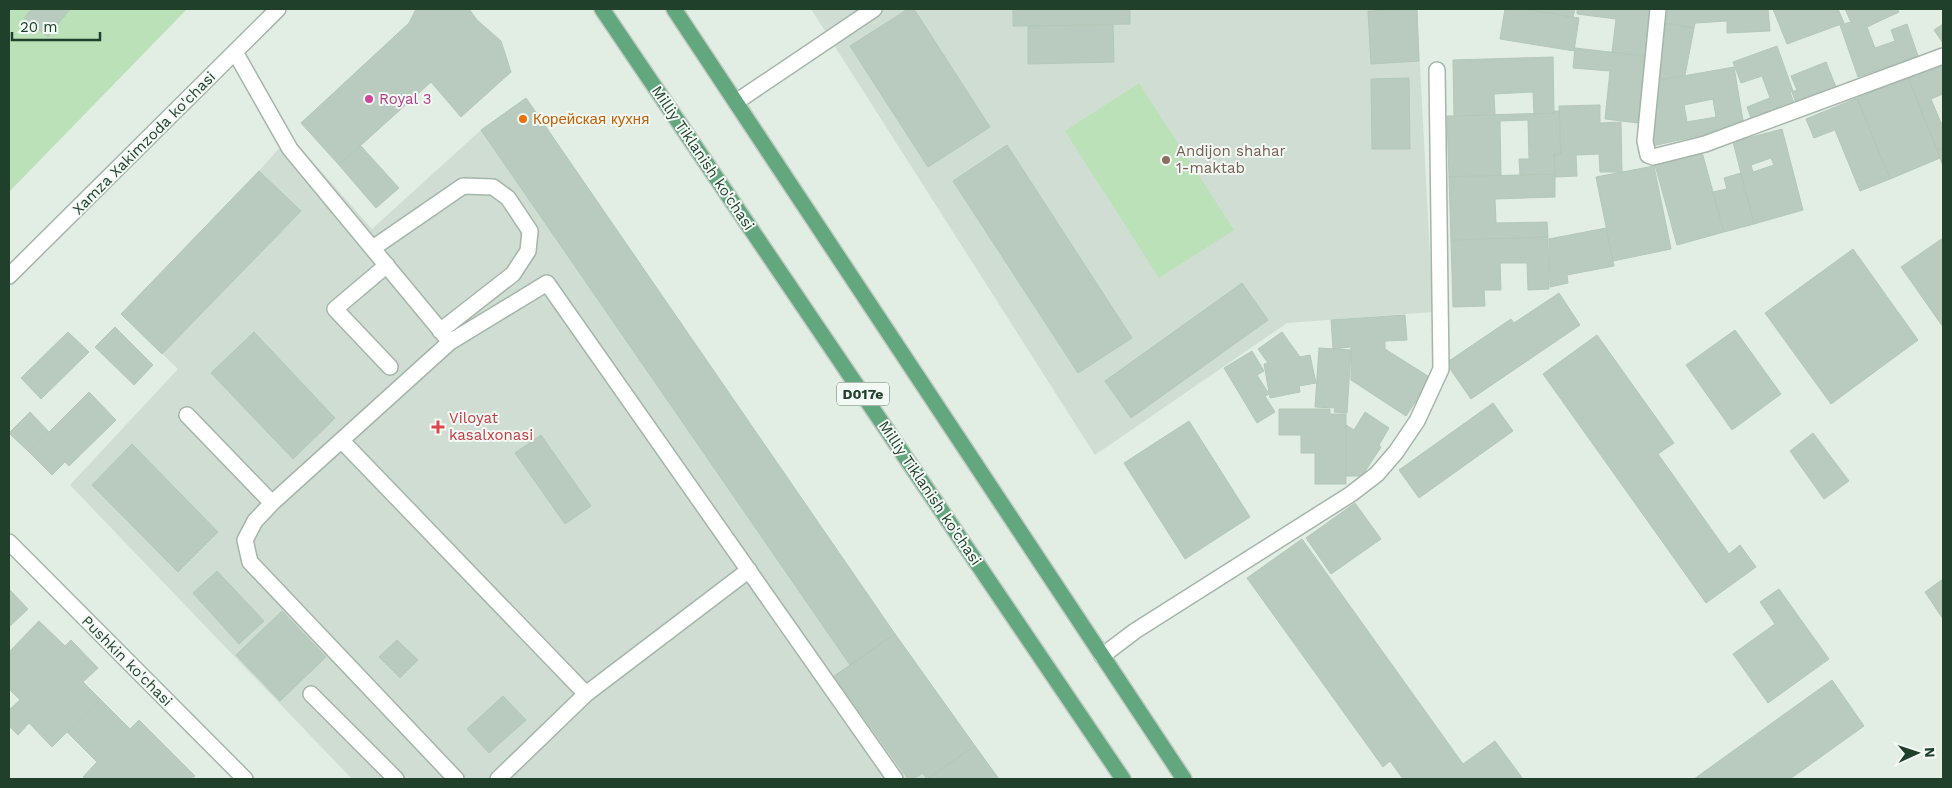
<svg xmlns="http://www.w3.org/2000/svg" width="1952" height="788" font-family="'Work Sans',sans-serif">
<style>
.built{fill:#d0ddd2}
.green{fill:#bbe1b8}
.building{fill:#b9cbbf;stroke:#b3c8b8;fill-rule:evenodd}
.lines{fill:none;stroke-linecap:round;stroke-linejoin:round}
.minor-casing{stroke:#a4b6a9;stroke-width:18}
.major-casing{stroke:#c1cac4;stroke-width:18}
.minor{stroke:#fff;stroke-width:15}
.major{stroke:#62a77e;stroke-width:15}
.hotel-dot{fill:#d1479c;stroke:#f3f9f4;stroke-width:2}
.food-dot{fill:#e8710a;stroke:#f3f9f4;stroke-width:2}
.education-dot{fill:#8d6e63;stroke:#f3f9f4;stroke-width:2}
.health-dot{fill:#e0444e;stroke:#f3f9f4;stroke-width:2}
.labels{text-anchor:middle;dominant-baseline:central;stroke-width:4;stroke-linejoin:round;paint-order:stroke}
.shield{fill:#f3f9f4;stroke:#5f7868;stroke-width:1}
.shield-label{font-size:14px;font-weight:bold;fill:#20402c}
.hotel-label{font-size:15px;fill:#b23c85;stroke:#f3f9f4;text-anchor:start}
.food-label{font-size:15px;fill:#c56008;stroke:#f3f9f4;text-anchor:start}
.street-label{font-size:15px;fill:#20402c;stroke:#f3f9f4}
.education-label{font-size:15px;fill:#785e54;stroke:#f3f9f4;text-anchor:start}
.health-label{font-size:15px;fill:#be3a42;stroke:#f3f9f4;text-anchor:start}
</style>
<rect width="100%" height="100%" fill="#e2ede4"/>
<path class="built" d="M811,9H1417L1433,312L1287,323L1095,455Z
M526,98L895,634L999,779H352L70,485L178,369L121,314L259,171L290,136L372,229L481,130Z"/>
<path class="green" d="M9,9H187L9,192Z
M1139,83L1234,230L1159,278L1065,131Z"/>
<path class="building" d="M32,9H70L48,37L24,18Z
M416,9H469L477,20L501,41L511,72L461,117L431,82L339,165L301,123L409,23Z
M908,9H914L990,127L928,167L850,46Z
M1013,9H1130V24L1013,26Z
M1417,9L1419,61L1371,64L1368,11Z
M1505,9H1524L1579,18L1574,51L1500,39Z
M1524,9H1575L1573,17Z
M1577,9H1650L1645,56L1612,52L1616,19L1577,14Z
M1668,9H1768L1770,31L1727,33V21L1695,23L1694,28L1665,23Z
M1773,9H1838L1844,23L1787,44Z
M1845,9H1897L1899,12L1867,27L1875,48L1895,41L1891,30L1907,24L1918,56L1858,77L1840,25L1851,22Z
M1665,23L1694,28L1685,75L1655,81Z
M1943,24V43L1934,30Z
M1113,25L1114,62L1028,64V26Z
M1777,46L1793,91L1790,92L1795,106L1752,121L1747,107L1770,98L1762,76L1741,83L1733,62Z
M1575,48L1645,56L1638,123L1605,119L1610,71L1573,68Z
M1553,57L1554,113L1534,114L1533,92L1494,94L1495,115L1454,116L1453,60Z
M1826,62L1836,87L1796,103L1792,92L1797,90L1791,76Z
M1943,63V94L1931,99L1941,123L1943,122V147L1937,150L1908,77Z
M1734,67L1744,126L1652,146L1655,81ZM1713,99L1716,117L1687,122L1684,105Z
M1908,77L1940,158L1890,179L1857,98Z
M1409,78L1410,149H1372L1371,79Z
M526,98L895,634L850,665L481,130Z
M1857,98L1890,179L1860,191L1835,130L1814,138L1806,119Z
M1600,105V123L1621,122L1622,172H1600L1599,154L1576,155L1577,176L1555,177L1554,154H1561L1559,106Z
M1554,111H1559L1561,154H1554L1555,174L1520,175L1519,159H1529L1528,120L1500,121L1501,175L1449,177L1447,116L1554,113Z
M1782,129L1803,210L1754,224L1733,142ZM1771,158L1774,165L1753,172L1751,165Z
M360,145L399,188L376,208L339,165Z
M1007,145L1132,338L1078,373L953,181Z
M1943,147V166L1937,150Z
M1702,152L1724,232L1677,245L1655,165Z
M1654,166L1671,249L1613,261L1596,177Z
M259,171L301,211L162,354L121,314Z
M1741,173L1754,224L1724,232L1713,192L1727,189L1724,178Z
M1555,174V197L1495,199L1496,223L1547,222L1548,237L1451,240L1449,177Z
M1606,228L1614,266L1567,275L1568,283L1550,287L1549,239Z
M1548,237L1549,289L1528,290L1527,263H1500L1501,290H1484L1485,306L1453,307L1451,240Z
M1943,238V327L1901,267Z
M1853,249L1918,340L1831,404L1765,313Z
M1242,283L1268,320L1131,418L1105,381Z
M1559,293L1580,325L1471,399L1446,363L1511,319L1514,323Z
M1405,315L1407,340L1385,341V349L1431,378L1406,416L1351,380V347L1333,349L1331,320Z
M115,327L153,365L134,385L95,347Z
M1735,330L1781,394L1732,430L1686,365Z
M68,332L89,352L41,399L21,378Z
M254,332L335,418L293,459L211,373Z
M1282,332L1300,357L1310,355L1316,383L1299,386L1300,392L1270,398L1264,364L1268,363L1258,349Z
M1597,335L1674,443L1658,454L1729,554L1740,545L1756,567L1706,603L1543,374Z
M1319,348L1351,350L1347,413L1334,412L1335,408L1315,407Z
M1252,351L1264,371L1257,375L1269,394L1265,396L1275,412L1257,423L1224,368Z
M89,392L116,420L69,466L65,462L52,475L29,452Z
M1493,403L1513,431L1419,498L1399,470Z
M1279,409H1330V414H1346V484H1315V453H1301V435H1279Z
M30,412L49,432L29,452L9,433Z
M1365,412L1389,428L1379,445L1381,447L1362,476H1346V425L1354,430Z
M1189,421L1250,517L1185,559L1124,463Z
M1813,433L1849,481L1824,499L1790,451Z
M541,435L591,506L565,524L515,453Z
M132,444L218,532L178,572L92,485Z
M1355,503L1381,539L1331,574L1306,538Z
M1302,539L1463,764L1495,741L1523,779H1403L1390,761L1383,767L1247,578Z
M217,571L264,621L239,644L193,593Z
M1943,579V619L1925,592Z
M9,589L28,609L9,627Z
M1779,589L1829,659L1768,703L1733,654L1775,624L1760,602Z
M282,611L326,657L280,701L236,655Z
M39,621L65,646L71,640L98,668L83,682L100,699L52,747L29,723L18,735L9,726V710L20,700L9,689V652Z
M895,634L975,746L927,779L923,773L913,779H908L834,676Z
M397,640L418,660L400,678L379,657Z
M1832,680L1864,726L1790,779H1694Z
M503,696L526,720L489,753L467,729Z
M100,699L130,729L139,720L195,776L191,779H85L83,777L97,762L67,732Z
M975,746L999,779H927Z"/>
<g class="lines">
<g class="minor-casing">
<path id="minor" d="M1658,9L1645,141L1648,155L1653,157L1705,144L1943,56
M235,52L290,149L450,342L272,503L255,521L245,540L250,562L456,779
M736,102L874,9
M373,248L463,186L493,187L508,198L530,231L528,251L513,274L440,331
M387,265L335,309L390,367
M9,276L278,9
M450,342L547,283L895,779
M187,415L272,503
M342,441L586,694L498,779
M9,542L245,779
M1102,656L1135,631L1351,494L1377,474L1396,452L1417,421L1441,369L1437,70
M311,694L396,779
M586,694L749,570"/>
</g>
<g class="major-casing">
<path id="major" d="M602,9L1123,779
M674,9L1184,779"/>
</g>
<use href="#minor" class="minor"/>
<use href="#major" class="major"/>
</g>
<circle class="hotel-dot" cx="369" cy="99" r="5"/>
<circle class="food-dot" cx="523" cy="119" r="5"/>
<circle class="education-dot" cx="1166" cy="160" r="5"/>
<path class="health-dot" d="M435.5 419.5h5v5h5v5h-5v5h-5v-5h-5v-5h5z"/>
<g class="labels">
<rect class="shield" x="837" y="382.5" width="52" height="23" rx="4"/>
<g class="shield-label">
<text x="863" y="394">D017e</text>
</g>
<g class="hotel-label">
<text x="379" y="99">Royal 3</text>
</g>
<g class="food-label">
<text x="533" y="119">Корейская кухня</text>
</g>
<g class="street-label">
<text transform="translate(144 143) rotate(-45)">Xamza Xakimzoda ko'chasi</text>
<text transform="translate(703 158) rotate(56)">Milliy Tiklanish ko'chasi</text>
<text transform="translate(930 493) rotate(56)">Milliy Tiklanish ko'chasi</text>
<text transform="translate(127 661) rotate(45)">Pushkin ko'chasi</text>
</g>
<g class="education-label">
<text x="1176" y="151">Andijon shahar<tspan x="1176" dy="17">1-maktab</tspan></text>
</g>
<g class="health-label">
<text x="449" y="418">Viloyat<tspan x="449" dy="17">kasalxonasi</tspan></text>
</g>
</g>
<rect width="1952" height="788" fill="none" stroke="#20402c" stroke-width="20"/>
<g transform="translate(1917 753) rotate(87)" stroke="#f3f9f4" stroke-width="4" paint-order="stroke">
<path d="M0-4L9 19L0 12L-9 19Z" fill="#20402c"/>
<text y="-8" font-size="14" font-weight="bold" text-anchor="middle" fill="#20402c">N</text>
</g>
<path d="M12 32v8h88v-8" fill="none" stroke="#20402c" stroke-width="2.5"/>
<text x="20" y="32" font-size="15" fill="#20402c" stroke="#f3f9f4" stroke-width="4" paint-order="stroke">20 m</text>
</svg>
